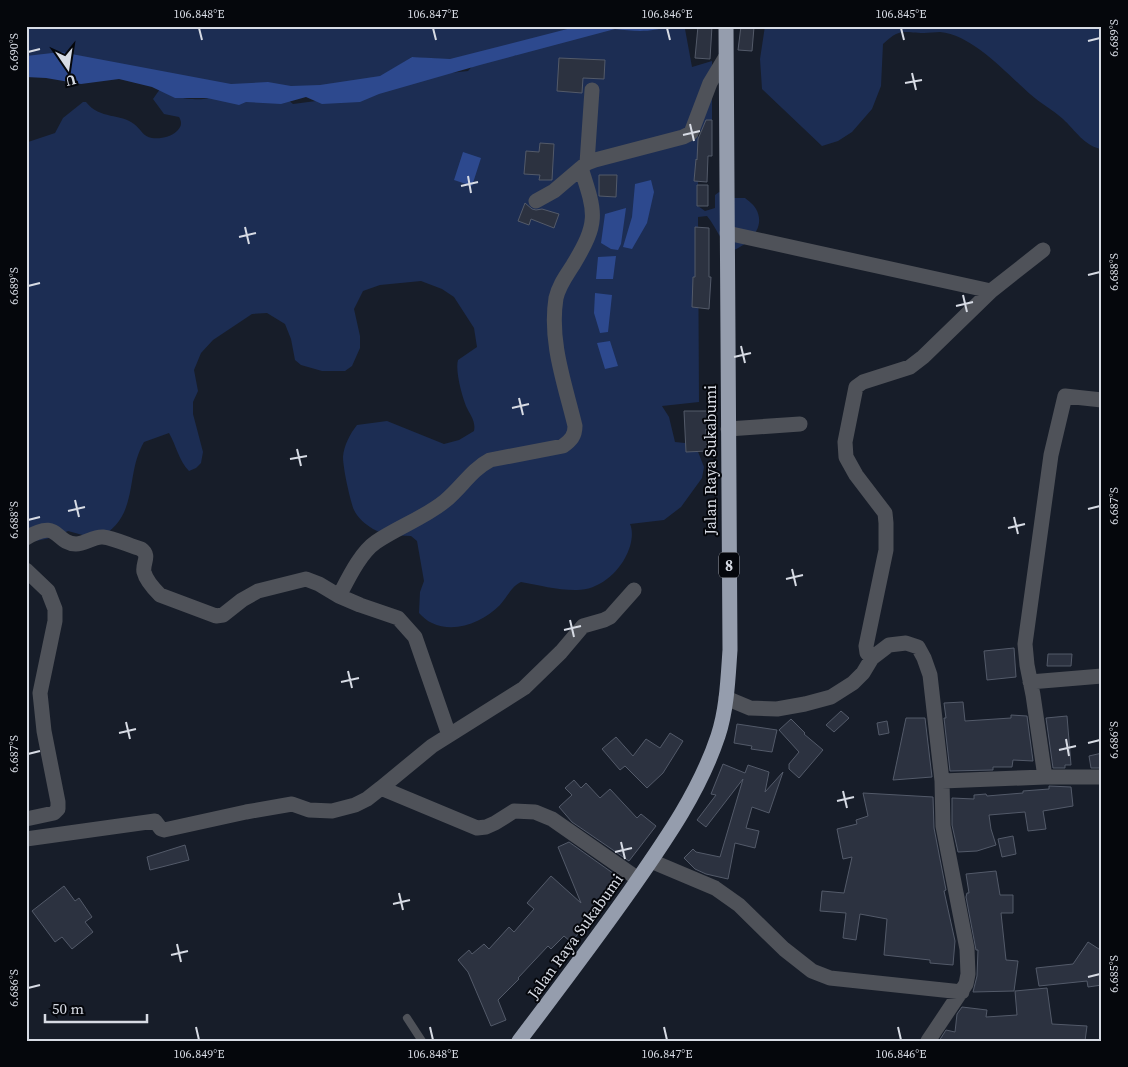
<svg xmlns="http://www.w3.org/2000/svg" width="1128" height="1067" font-family="'Source Serif 4',serif">
<style>
.green{fill:#1c2d53}
.water{fill:#2d498e}
.building{fill:#2c3240;stroke:#535a69}
.lines{fill:none;stroke-linecap:round;stroke-linejoin:round}
.lane{stroke:#4f5259;stroke-width:8}
.street{stroke:#4f5259;stroke-width:15}
.highway{stroke:#959dad;stroke-width:15}
.ticks{fill:none;stroke:#d7dbe4;stroke-width:2}
.labels{text-anchor:middle;dominant-baseline:central;stroke-width:4;stroke-linejoin:round;paint-order:stroke}
.shield{fill:#05070c;stroke:#989ba3;stroke-width:1}
.shield-label{font-size:15px;font-weight:bold;fill:#d7dbe4}
.street-label{font-size:16px;fill:#d7dbe4;stroke:#05070c}
.neatline{fill:none;stroke:#d7dbe4;stroke-width:2}
.ticks-label{font-size:12px;text-anchor:middle;fill:#d7dbe4}
</style>
<rect width="100%" height="100%" fill="#171d29"/>
<path class="green" d="M26,26H687L685,29L692,67L712,61V122L698,133V206L705,211L715,208V195L719,192L729,198H745C749,201 754,205 756,209C767,228 747,246 731,251C720,241 717,228 707,216L698,217L699,402L662,406L669,417L675,442L695,444L704,467L702,478L681,507L664,520L630,524C634,533 631,546 627,554C618,574 597,591 575,590C557,590 538,585 521,582C512,586 507,597 500,605C483,622 455,634 432,623C427,621 423,617 419,613L420,592L424,581L417,541L411,536C398,535 385,536 373,529C365,524 358,518 354,510C350,500 343,468 343,457C344,445 350,434 357,425L387,421L444,444L459,440L474,431C476,421 470,415 466,406C462,396 455,371 458,360L477,347L474,328L454,297L442,289L421,281L380,285L363,291L354,309L360,336V348L352,366L345,371H322L301,365L295,360L291,339L285,324L267,313L252,314L213,340L201,353L194,370L198,391L193,402V414L203,452L201,463L196,468L189,471C179,461 176,445 169,433L144,442C124,476 141,517 97,539L68,531C55,537 40,542 26,541V147L28,142L55,133L63,118L83,102H86C100,120 121,113 134,124C141,129 143,137 152,138C161,139 171,137 177,131C182,126 182,122 179,117L164,114L153,99L160,89C168,87 174,94 181,97C185,99 189,99 193,99C213,101 224,88 243,102L254,99L264,102L287,99L293,104L316,101H346L355,94L360,98L373,91L390,88L408,81L440,74L468,71L478,60L507,52L515,56L517,54L508,45L450,60L412,57L380,77L320,86L291,87L268,83L231,85L61,53L26,57Z
M765,26H1102V149C1085,147 1075,130 1063,119C1053,110 1040,103 1030,94C1006,73 973,35 940,32C935,32 929,33 924,33C903,33 901,27 883,44L881,86L872,109L852,132L838,141L822,146L762,89L760,59Z"/>
<path class="water" d="M579,26H668C652,33 632,31 615,29L480,65L379,94L360,102L322,104L306,97L281,104L246,102L239,105L207,98H175L152,87L119,79L81,84L46,78L26,77V56L61,52L231,84L268,82L291,86L320,85L380,76L412,57L450,59Z
M463,152L481,158L472,186L454,180Z
M651,180L654,192L647,223L632,249L623,247L632,217L635,184Z
M626,208L621,244L618,250L611,249L601,243L605,214Z
M616,256L613,279H596L598,257Z
M595,293L612,295L608,332L600,333L594,313Z
M610,341L618,366L605,369L597,343Z"/>
<path class="building" d="M698,26H712L710,59L695,58Z
M741,26L754,27L752,51L738,50Z
M559,58L605,60L604,79L583,78L582,93L557,91Z
M706,120H712V156H708L707,182L694,181L696,159L697,160L698,139Z
M540,143L554,144L552,180H539L540,175L524,174L526,151L539,152Z
M599,175H617L616,197L599,196Z
M697,185H708V206H697Z
M525,203L532,209L536,210L542,209L559,214L554,228L531,219L529,225L518,221Z
M695,227L709,228V277H711L709,309L692,307L693,277H695Z
M684,411H709V429H706L707,451L686,452Z
M1014,648L1016,677L987,680L984,651Z
M1048,654H1072L1071,666H1047Z
M963,702L965,721L1011,718V715L1027,716L1033,761L1013,760L1012,767H993V770L950,771L944,718H946L944,703Z
M841,711L849,718L834,732L826,725Z
M1067,716L1071,765H1065V768H1053L1046,718Z
M906,718H925L932,777L893,780Z
M791,719L805,733L804,734L823,750L799,778L789,769V764L799,752L779,730Z
M887,721L889,733L879,735L877,723Z
M737,724L777,730L772,752L751,749L752,746L734,743Z
M670,733L683,741L663,773L647,788L625,766L620,770L602,749L616,737L633,756L646,739L660,748Z
M1102,753V768H1091L1089,756Z
M723,764L745,773L748,765L769,772L765,792L783,772L769,813L752,807L746,828L759,831L755,848L735,843L728,879L706,874L695,869L684,858L693,849L696,852L720,857L743,779L706,827L697,820L716,795L711,794Z
M574,780L581,788L586,783L600,798L610,789L637,818L641,814L656,826L629,861L572,822L559,807L572,795L565,788Z
M1049,786L1071,787L1073,806L1043,811L1046,829L1028,831L1025,812L989,815L991,829L996,845L977,851L958,852L952,825V798L974,799V795L986,794L987,796L1023,793V791L1049,789Z
M863,793L933,797L934,828L946,890L944,891L955,941L953,965L930,963V960L884,955L887,919L860,914L856,940L843,938L846,913L820,911L822,891L844,893L852,857L843,859L837,829L857,824L856,820L868,816Z
M1013,836L1016,854L1002,857L998,839Z
M569,842L617,876L613,881L617,884L579,931L580,932L571,942L564,936L551,949L548,946L518,978L519,979L498,1000L506,1020L491,1026L468,972L458,960L469,950L472,954L484,944L489,949L509,927L514,932L534,909L527,903L551,876L581,903L558,847Z
M185,845L189,860L150,870L147,857Z
M996,871L1000,895H1013V913H1001L1006,960L1018,961L1014,991L973,992L977,976L978,950H976L966,897L967,893H969L966,874Z
M64,886L75,901L79,898L92,917L85,922L93,932L72,949L62,937L55,942L32,911Z
M1088,942L1102,951V985L1088,987L1087,981L1039,986L1036,968L1073,964Z
M1047,988L1052,1024L1087,1026L1085,1041H939L946,1030L955,1032L957,1014L962,1007L987,1010L986,1017L1017,1015L1015,991Z"/>
<g class="lines">
<path class="lane" d="M407,1018L422,1041"/>
<path class="street" d="M587,163L592,90
M536,201L554,191L581,168
M727,233L991,291
M728,429L800,424
M26,538C60,518 54,543 76,544C85,544 94,536 103,537C114,538 130,546 141,549C151,556 142,563 144,572C146,580 154,589 160,595L216,616L223,615L242,600L258,591L306,579L319,584L339,596L360,605L398,618L415,637L449,735
M26,570L48,591L55,609V621L40,693L44,731L58,802V809L54,813L26,819
M339,596C348,579 360,553 376,542C398,527 424,518 445,501C462,487 471,470 490,460L563,446C571,440 575,436 575,426C565,384 549,342 556,298C559,285 566,276 573,265C599,222 596,214 581,168L587,163L595,160L683,137L691,133L710,83L725,58
M872,658L867,653L866,646L886,550V523L885,513L856,475L846,457L845,442L856,387L863,382L910,367L923,357L991,291L1043,250
M1030,682L1102,676
M726,698L750,708L777,709L805,704L831,697L853,683L863,673L872,658L889,645L906,643L918,647L924,658L930,675L942,781L943,826L967,949L968,974L966,984L928,1041
M1045,777L1033,695L1027,665L1025,644L1051,455L1065,396L1102,400
M942,781L1045,777H1102
M381,788L432,746L524,688L561,652L583,626L604,620L610,617L634,590
M26,839L155,821L161,829L164,830L246,812L292,804L309,810L332,811L355,805L367,799L381,788L477,828L486,827L495,823L514,811L535,812L552,819L638,879
M651,861L715,888L739,905L784,949L812,971L830,978L962,992"/>
<path class="highway" d="M519,1041C557,991 594,942 630,891C664,842 699,793 718,736C727,709 728,678 730,650L726,26"/>
</g>
<path class="ticks" d="M199,28L202,40M433,28L436,40M667,28L670,40M901,28L904,40M1088,41L1100,38M28,52L40,49M912,73L916,90M905,83L922,80M690,124L694,141M683,135L700,131M468,176L471,193M461,186L478,182M245,227L249,244M239,237L256,233M1088,275L1100,272M28,286L40,283M963,295L967,312M956,306L973,302M741,346L745,363M734,357L751,353M519,398L523,415M512,408L529,404M297,449L301,466M290,459L307,456M75,500L79,517M1088,509L1100,506M68,511L85,507M1014,517L1018,534M28,520L40,517M1008,528L1025,524M792,569L796,586M786,579L803,575M570,620L574,637M564,630L581,626M348,671L352,688M341,682L359,678M126,722L130,739M119,733L136,729M1066,739L1069,756M1088,743L1100,740M1059,750L1076,746M28,754L40,751M843,791L847,808M837,801L854,797M621,842L625,859M615,852L632,848M399,893L403,910M393,904L410,900M177,944L181,962M171,955L188,951M1088,977L1100,974M28,988L40,985M196,1027L199,1040M430,1027L433,1040M664,1027L667,1040M898,1027L901,1040"/>
<g class="labels">
<rect class="shield" x="719" y="552.5" width="20" height="25" rx="4"/>
<g class="shield-label">
<text x="729" y="565">8</text>
</g>
<g class="street-label">
<text transform="translate(710 460) rotate(-90)">Jalan Raya Sukabumi</text>
<text transform="translate(575 936) rotate(-54)">Jalan Raya Sukabumi</text>
</g>
</g>
<rect width="1128" height="1067" fill="none" stroke="#05070c" stroke-width="55"/>
<g transform="translate(68 68) rotate(167)" stroke="#05070c" stroke-width="4" paint-order="stroke">
<path d="M0-4L9 19L0 12L-9 19Z" fill="#d7dbe4"/>
<text y="-8" font-size="14" font-weight="bold" text-anchor="middle" fill="#d7dbe4">U</text>
</g>
<path d="M45 1014v8h102v-8" fill="none" stroke="#d7dbe4" stroke-width="2.5"/>
<text x="52" y="1014" font-size="15" fill="#d7dbe4" stroke="#05070c" stroke-width="4" paint-order="stroke">50 m</text>
<rect x="28" y="28" width="1072" height="1012" class="neatline"/>
<g class="ticks-label">
<text x="199" y="18">106.848°E</text>
<text x="433" y="18">106.847°E</text>
<text x="667" y="18">106.846°E</text>
<text x="901" y="18">106.845°E</text>
<text transform="translate(1114 38) rotate(-90)" y="4">6.689°S</text>
<text transform="translate(14 52) rotate(-90)" y="4">6.690°S</text>
<text transform="translate(1114 272) rotate(-90)" y="4">6.688°S</text>
<text transform="translate(14 286) rotate(-90)" y="4">6.689°S</text>
<text transform="translate(1114 506) rotate(-90)" y="4">6.687°S</text>
<text transform="translate(14 520) rotate(-90)" y="4">6.688°S</text>
<text transform="translate(1114 740) rotate(-90)" y="4">6.686°S</text>
<text transform="translate(14 754) rotate(-90)" y="4">6.687°S</text>
<text transform="translate(1114 974) rotate(-90)" y="4">6.685°S</text>
<text transform="translate(14 988) rotate(-90)" y="4">6.686°S</text>
<text x="199" y="1058">106.849°E</text>
<text x="433" y="1058">106.848°E</text>
<text x="667" y="1058">106.847°E</text>
<text x="901" y="1058">106.846°E</text>
</g>
</svg>
